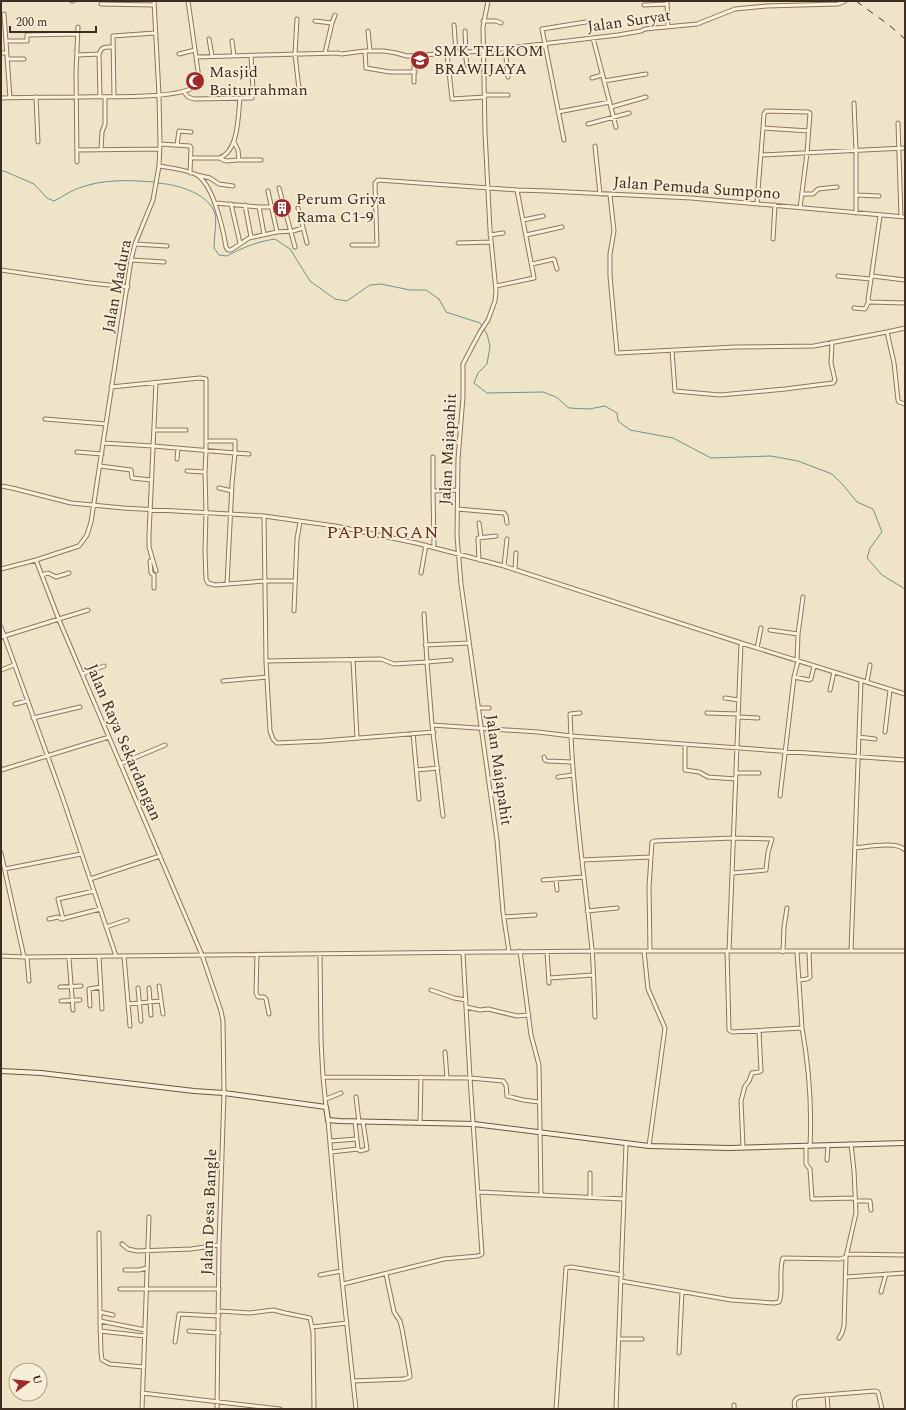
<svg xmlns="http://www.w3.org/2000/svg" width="906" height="1410" font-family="Spectral,serif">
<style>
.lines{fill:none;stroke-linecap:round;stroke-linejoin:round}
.stream{stroke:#6f938a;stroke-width:1}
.street-casing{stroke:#8d765c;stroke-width:5}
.secondary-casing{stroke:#6f573f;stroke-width:6}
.street{stroke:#faf1dc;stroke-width:3}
.secondary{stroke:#faf1dc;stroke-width:4}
.rail{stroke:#3d2e20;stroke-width:1;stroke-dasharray:7 7;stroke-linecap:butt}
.labels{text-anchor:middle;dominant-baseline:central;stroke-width:3.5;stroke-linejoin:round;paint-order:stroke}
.street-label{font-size:16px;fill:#3d2e20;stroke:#f7eed8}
.poi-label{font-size:16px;fill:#3d2e20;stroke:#f7eed8;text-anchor:start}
.quarter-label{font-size:18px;letter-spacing:1px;fill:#6b2e1e;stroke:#f7eed8}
</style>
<rect width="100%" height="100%" fill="#f0e4c8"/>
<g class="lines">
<path class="stream" d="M1,171H4L34,184L47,198L54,201C62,197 70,191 79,188C103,179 129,180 154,182
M157,183C176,184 209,193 215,214C217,219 214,240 214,248L219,255L227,256C244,247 256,242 275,239L290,249L310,281L335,299L347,301L370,285L381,284L410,290H426L439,299L446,312L480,323L487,334L490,346L487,364L478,373L474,383L487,393L543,392L556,397L569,408L589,409L605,406L617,413L618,421L630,430L673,438L711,458L771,456L798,461L832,474L843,485L857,502L873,509L882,532L870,548L867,558L882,575L905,589"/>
<g class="street-casing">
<path id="street" d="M72,1H73
M154,1L159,95L160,144L159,166L153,200L135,244L131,260L91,522L87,535L79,546L36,560L59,620L202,955L221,1011L223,1021L224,1093L219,1245L217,1409
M488,1L483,27L485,132L490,230L496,291L495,301L488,320L480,332L463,364V397L458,459L457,536L461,584L497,840L503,912L509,952
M667,1L668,27
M101,4L154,5
M644,5L667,4
M4,14L10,98
M297,19L295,54L299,89
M315,21L332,23
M483,21H496L501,23
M454,25L456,52
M368,31L370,51
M465,31L466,52
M593,38L616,127
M209,39L212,56
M7,41H27V35L77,34
M232,41L234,56
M505,48L508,77
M365,51L366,68L390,72H415
M465,52L467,65
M1,53H7
M325,53L332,23L335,15
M447,53L452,99L485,97
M179,54L195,50
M77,55L99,54
M414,56V82
M196,57L338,53L341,54L365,51H384L396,53L407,56L483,51L618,35L641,31L645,29L697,24L735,9L766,6L838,4L845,1
M7,59H24
M592,78L602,75
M604,81L646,74
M184,92L188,97L194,99L252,98L253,89L251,55
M485,95H508
M36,97L38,142
M100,97L99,54C102,46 105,47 113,47
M114,97L113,36L155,33
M1,98C27,97 52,97 78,97C103,96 177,100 196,86C200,83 199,76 198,71L188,1
M854,103L856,151V213
M611,107L646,97
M558,112L610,102
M898,123L901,217
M588,124L629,113
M763,128L764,114L766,111L808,112L810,113L807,153L800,208
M564,140L542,29L586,22
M234,142L238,150L239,160
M160,144L190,146L191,148L190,173
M177,145L179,131L191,132
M595,146L600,194
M78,150L160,149
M101,150L102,132L105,124V97
M761,155L905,148
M191,158H219C239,152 238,115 240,98
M219,158L226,161L238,160H261
M77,162L76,72L78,27
M159,166C170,168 184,169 195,174C213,182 223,229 226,247L228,250H231L249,238L277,232L293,231L303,228
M197,175L210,178L219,184L233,186
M279,188L295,247
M268,191L277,232
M802,194H813L818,189L837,187
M610,195L614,231L610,254V276L617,353L735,347L814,346L887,332L894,363L898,400L899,402L905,404
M857,195L879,196
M215,203L259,207H271L284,204
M757,203L763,128L809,131
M231,204L240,243
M245,205L251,237
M259,207L264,234
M298,208L307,243
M880,216L868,300L870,302L905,303
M523,220L543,216
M490,235L503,233
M526,235L562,227
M773,239L775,205
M458,243L491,242
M135,244L167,246
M352,245H377L375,183L378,180L517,190L548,191L691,198L905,217
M131,260L164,262
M532,264L554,259L557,269
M1,270L90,283L128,287
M838,276L871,279
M872,276L905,280
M496,286L534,278L517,190
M854,308L865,309L869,301
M887,332L905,328
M672,351L675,391L720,395L785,389L833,383L835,380L831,363L832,342
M156,383L149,535V547L156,571
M111,387L200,378L206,379V451L205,472L206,512L205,551L206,579L208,583L215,585L264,581H295
M45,419L106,424
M154,430H186
M206,441H235V453L249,454
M103,443L153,446L235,453L232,484L227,584
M77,452L102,454
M177,459L178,448
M100,466L131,470L132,478L151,480
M187,471L205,472
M1,486L12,488L71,503L123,508L264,516L335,526L416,543L504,566L741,643L905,694
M219,488L232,491
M433,491V457
M457,509L504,513L506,516L507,523
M264,516L266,661L381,659L394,664L427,662L432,725L538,732L571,736C574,808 585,879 592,950C594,972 594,995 595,1017
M479,523L481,537
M434,547L433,491L457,490
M479,560L478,538L496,536
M150,561L151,573L154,575V588
M504,566L507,539
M1,569L36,560
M515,570L516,553
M421,573L426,545
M42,575L48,573L56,577L69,573
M294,611L297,539L300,522
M424,614L427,662L451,660
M1,627L62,796L116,956
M770,630L798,634
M1,637L88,610
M425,645L469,643
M757,648L761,628
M353,660L357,738
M266,661L270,731L273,739L277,743L322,741L434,732
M797,661L798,634L803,597
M1,670L14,665
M82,674L104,666
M794,677L809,680L811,679L814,666
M223,681L267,677
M867,682L870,665
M830,690L834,672
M725,698L739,700
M15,704L27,701
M478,708H489
M580,713L570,714L571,736L905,760
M707,713L738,714
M738,717L758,718
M33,718L80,707
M432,725L443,816
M885,732L890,690
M413,733L419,799
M859,737L875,739
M685,745V770L699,772L708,777L736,779
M544,757L545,760L547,761L572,762
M120,764L165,745
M1,770L109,737
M416,770L438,768
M736,773H759
M558,777L573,775
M780,796L794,677L798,661
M855,848C867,847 897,841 905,850
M1,853L24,957H27L592,951H905
M651,857L652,842L655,841L734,838L772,839L768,852L766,870L733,873
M582,860L651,857L649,887L650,951
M5,869L81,854
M90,879L160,856
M556,879L557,890
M543,880L583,877
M587,911L617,908
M504,917L535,915
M49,919L58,917L61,919L100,909
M63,919L58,899L94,891
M106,927L127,920
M520,951L531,1035L539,1065L541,1195
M644,951L648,989L665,1028L649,1146
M727,951L729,1030L732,1032L802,1028L797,952
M729,951L741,643
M851,951L861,681
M547,952L549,983
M783,952L784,927L787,908
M463,953L470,1078L503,1081L506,1085L507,1096L523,1100L539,1102
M320,954L321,1041L323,1077
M257,955L256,993L258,997H264L266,999L269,1014
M1,956L24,957
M124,956L130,1026
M27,957L29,981
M99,957L102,1009
M69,958L73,1010
M549,978L593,975
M799,980L807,979L810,977L809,952
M159,986L163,1014
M60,987L81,986
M138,988L141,1021
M149,988L151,1015
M431,990L454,998L466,1000
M61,1001L80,1000
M128,1004L161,1001
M90,1006L89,989L101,987
M466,1007L480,1010L488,1009L517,1016L529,1015
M802,1028C809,1067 812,1106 810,1146
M445,1052L447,1078
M356,1097L359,1122
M326,1099L341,1093
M326,1107L323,1077L470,1078L482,1254L478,1256L444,1259L343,1284
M328,1120L341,1271L356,1409
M355,1122L358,1149L360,1151L367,1149L363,1122
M420,1123L421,1077
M331,1141L357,1139
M806,1146V1164L810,1169L812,1199L855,1198
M743,1147L741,1101L745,1086L749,1081L752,1073L759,1072L761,1071L759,1031
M331,1152L358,1149
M827,1160L828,1145
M590,1173V1197
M479,1192L624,1199
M856,1201H870L871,1210
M99,1233L100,1312
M122,1244L128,1249L137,1251L191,1249L219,1245
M847,1254L905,1255
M125,1270H139L147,1268
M320,1275L341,1271
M846,1277L905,1273
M621,1281L731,1300L774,1303L779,1302C784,1294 778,1270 783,1258L840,1259L846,1257L856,1213L854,1171L851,1144
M120,1289H219
M881,1292L886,1274
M219,1311L250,1313L273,1310L285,1313L310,1318L313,1332L314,1409
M113,1315L100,1312V1321L145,1330
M100,1321L101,1352L102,1360L110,1364L144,1367
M312,1327L347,1323
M100,1331L145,1336
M189,1331L219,1333
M839,1338L842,1333L844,1326L846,1257
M619,1339H642
M175,1342L179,1314L219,1316
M679,1353L682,1292
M353,1381L404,1379L410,1377V1375L402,1329L400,1321L394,1312L386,1274
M142,1393L280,1409
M827,1395L828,1409
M142,1409L149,1217
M556,1409L566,1268L571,1267L622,1275
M616,1409L626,1144
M734,1409V1405
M795,1409C794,1403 793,1400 799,1397L875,1391L878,1392L882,1409"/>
</g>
<g class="secondary-casing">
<path id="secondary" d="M1,1071L41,1073L194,1091L224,1093L326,1107L328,1120L339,1121L474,1124L649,1146L730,1148L905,1143"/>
</g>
<use href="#street" class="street"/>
<use href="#secondary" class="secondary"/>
<path class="rail" d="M856,1L889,25L905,39"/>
</g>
<defs>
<g id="school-disc" transform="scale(1)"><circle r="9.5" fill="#9e2a2b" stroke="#f7eed8"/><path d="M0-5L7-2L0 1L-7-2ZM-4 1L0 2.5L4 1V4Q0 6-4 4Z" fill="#fff"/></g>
<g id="mosque-disc" transform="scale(1)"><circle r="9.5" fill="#9e2a2b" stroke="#f7eed8"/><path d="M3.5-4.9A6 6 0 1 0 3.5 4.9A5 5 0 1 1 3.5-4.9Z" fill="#fff"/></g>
<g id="building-disc" transform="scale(1)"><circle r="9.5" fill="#9e2a2b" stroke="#f7eed8"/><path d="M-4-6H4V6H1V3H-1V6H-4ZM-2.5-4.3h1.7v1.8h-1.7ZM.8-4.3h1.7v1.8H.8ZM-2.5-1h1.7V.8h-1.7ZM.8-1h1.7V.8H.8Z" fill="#fff"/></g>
</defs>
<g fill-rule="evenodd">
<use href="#school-disc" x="420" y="60"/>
<use href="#mosque-disc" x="195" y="81"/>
<use href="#building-disc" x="282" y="208"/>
</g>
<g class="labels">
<g class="street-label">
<text transform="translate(629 21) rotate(-8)">Jalan Suryat</text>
<text transform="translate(697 188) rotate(4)">Jalan Pemuda Sumpono</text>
<text transform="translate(117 286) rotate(-79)">Jalan Madura</text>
<text transform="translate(448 449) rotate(-87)">Jalan Majapahit</text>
<text transform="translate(124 742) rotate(67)">Jalan Raya Sekardangan</text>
<text transform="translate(499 770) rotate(82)">Jalan Majapahit</text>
<text transform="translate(209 1212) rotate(-88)">Jalan Desa Bangle</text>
</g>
<g class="poi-label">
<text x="434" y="51">SMK TELKOM<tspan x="434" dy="18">BRAWIJAYA</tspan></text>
<text x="209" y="72">Masjid<tspan x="209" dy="18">Baiturrahman</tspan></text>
<text x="296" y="199">Perum Griya<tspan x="296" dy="18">Rama C1-9</tspan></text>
</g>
<g class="quarter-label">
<text x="383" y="532">PAPUNGAN</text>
</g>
</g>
<rect width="906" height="1410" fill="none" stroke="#3d2e20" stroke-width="4"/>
<g transform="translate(28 1382) rotate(75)"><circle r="19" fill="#f7eed8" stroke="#ada18e"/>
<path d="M0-3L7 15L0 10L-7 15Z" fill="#9e2a2b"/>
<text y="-6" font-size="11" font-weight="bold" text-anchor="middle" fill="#3d2e20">U</text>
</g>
<path d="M10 26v6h86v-6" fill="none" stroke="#3d2e20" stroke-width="2"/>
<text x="16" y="26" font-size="12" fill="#3d2e20" stroke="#f7eed8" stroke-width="3" paint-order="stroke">200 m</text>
</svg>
